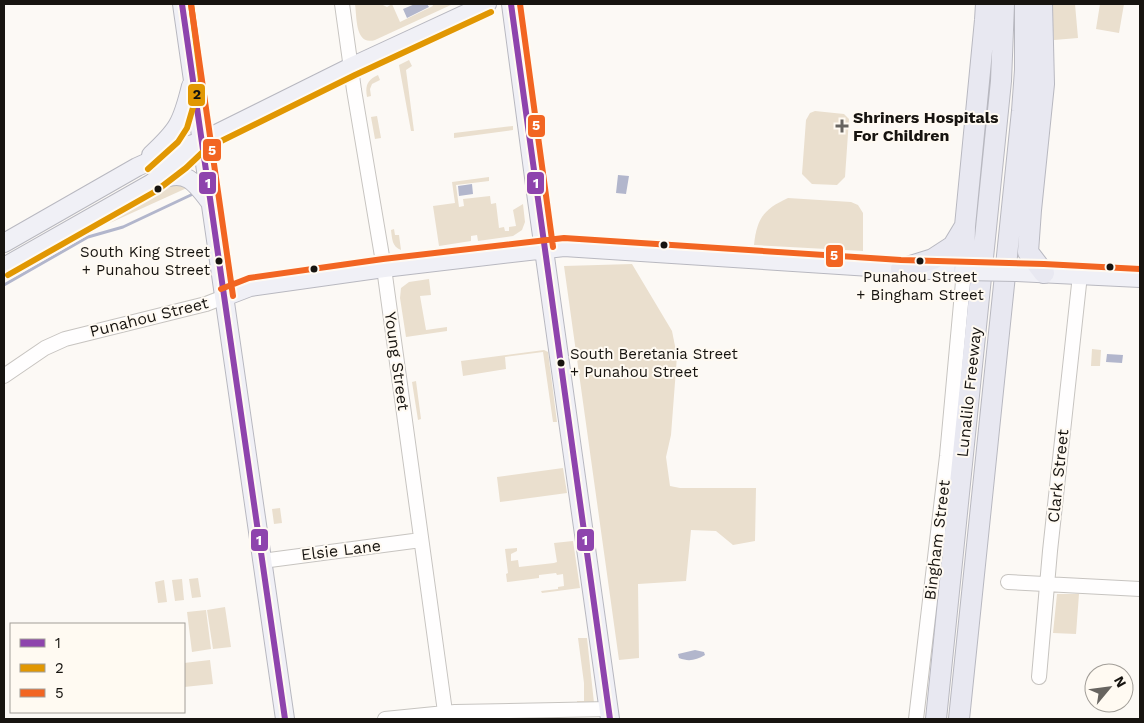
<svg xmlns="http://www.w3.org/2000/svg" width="1144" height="723" font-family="'Work Sans',sans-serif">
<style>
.green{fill:#eadfce}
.water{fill:#b2b6cc}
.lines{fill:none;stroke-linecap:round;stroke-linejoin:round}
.stream{stroke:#b2b6cc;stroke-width:3}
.minor-casing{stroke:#c7c4c0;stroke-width:16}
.major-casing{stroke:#b8b8c0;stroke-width:20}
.highway-casing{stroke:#b8b8c0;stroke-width:22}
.minor{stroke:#fffefe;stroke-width:14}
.major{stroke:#f0f0f6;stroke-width:18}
.highway{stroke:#e8e8f1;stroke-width:20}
.major-bridge-casing{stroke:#b8b8c0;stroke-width:20;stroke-linecap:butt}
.major-bridge{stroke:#f0f0f6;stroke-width:18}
.bus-1-casing{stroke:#fffaf2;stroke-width:10}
.bus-2-casing{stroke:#fffaf2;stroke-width:10}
.bus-3-casing{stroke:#fffaf2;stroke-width:10}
.bus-1{stroke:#8e44ad;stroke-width:6}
.bus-2{stroke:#e19702;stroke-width:6}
.bus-3{stroke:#f26522;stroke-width:6}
.poi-dot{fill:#676460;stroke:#fffaf2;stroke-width:2}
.bus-dot{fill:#171410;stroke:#fffaf2;stroke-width:2}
.labels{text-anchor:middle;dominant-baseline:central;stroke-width:4;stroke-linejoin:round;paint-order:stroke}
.bus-label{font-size:15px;fill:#171410;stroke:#fffaf2;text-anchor:end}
.poi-label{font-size:16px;font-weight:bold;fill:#171410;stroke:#fffaf2;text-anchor:start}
.street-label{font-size:16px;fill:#171410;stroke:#fffaf2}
.line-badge{stroke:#fffaf2;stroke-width:2}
.badge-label{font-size:14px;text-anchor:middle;font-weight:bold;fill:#fff}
.pale-badge-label{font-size:14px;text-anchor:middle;font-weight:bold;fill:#111}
</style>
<rect width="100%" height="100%" fill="#fcf9f5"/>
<path class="green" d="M355,4H381L387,7L392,4L400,22L433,6L432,4H453L375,40C355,46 357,18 355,4Z
M1050,4H1075L1078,38L1054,40Z
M1100,4H1124L1119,33L1096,29Z
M409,60L412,66L406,70L414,131H411L399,65Z
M378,75L380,80L372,84L370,89L371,96L367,97C365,86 367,80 378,75Z
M815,111L844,114L849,119L845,177L837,185L812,184L802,174L806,120L810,113Z
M377,116L381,138L375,139L371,117Z
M513,126V130L454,138V133Z
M489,177V181L456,185L459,207L464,206L463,199L490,196L491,204L496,203L499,228L504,227L505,231H509V227L516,226L513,210L523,204L525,222L522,230L513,236L478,241L477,235L471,236V241L439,246L433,206L455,203L452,182Z
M171,183L189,187L112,222L74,233L126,203Z
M788,198L851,202L858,205L863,213V251L754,245C757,218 764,209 788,198Z
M394,229L395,235H399L401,250C392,247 392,238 391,230Z
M632,264L672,331L677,356L671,435L666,457L670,486L680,488H756L755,541L733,545L716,531L691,530L686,581L638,584L639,658L619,660L564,266Z
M429,279L431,295L420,296L426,330L447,327V331L406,337L400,298L401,288L409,282Z
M1092,349L1101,350L1100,366H1091Z
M544,350L548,352L557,422H553L543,352L505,357L506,369L463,376L461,361Z
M416,381L421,419L418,420L412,382Z
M563,468L567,493L500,502L497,477Z
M280,508L282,523L274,524L272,509Z
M573,541L580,588L542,593L541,591L558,589V587L564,586L563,574L557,575L556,573L539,575V578L507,582L506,574L508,573L505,549L517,548V551L511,554V561L518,560L519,567L554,563L557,562L554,543Z
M198,578L201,597L192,598L189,579Z
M182,579L184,600L175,601L172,580Z
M164,580L167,602L158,603L155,582Z
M1057,594H1079L1076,634L1053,633Z
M225,607L231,647L213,649L207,610Z
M206,610L211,649L192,652L187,612Z
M578,638H587L594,703L591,704H532V703H577V701H584V683Z
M210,660L213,684L184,687V663Z"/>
<path class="water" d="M415,4H427L429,7L407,18L403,9Z
M618,175L629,176L626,194L616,193Z
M472,184L473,194L459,196L458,186Z
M1107,354L1123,355L1122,363L1106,362Z
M695,650L704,652L705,655C696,660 689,662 679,658L678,654Z"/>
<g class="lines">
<path class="stream" d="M4,285L88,237L123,227L193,194"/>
<g class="minor-casing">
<path id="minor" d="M342,4L354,90L384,268L446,719
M4,376L45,348L65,339L206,304L224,297
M262,561L421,540
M1008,582L1140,589
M1039,677L1050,551L1080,275
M385,719L455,712L609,709
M916,719L947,456L964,271"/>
</g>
<g class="major-casing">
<path id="major" d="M182,4L285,719
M511,4L537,200L610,719
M151,155C178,130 182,123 191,86
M160,180C186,169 195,182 210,202
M4,243L137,167L177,149L202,141L351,67L487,4
M4,267L152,183L181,161L200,143
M1016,272L1140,278
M224,297L250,287L384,268L564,247L901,269L964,271"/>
</g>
<g class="highway-casing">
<path id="highway" d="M1042,4L1044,84L1031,210L1028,252L1044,273
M901,269L933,259L953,246L965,226
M964,271L965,226L985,20L986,4
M936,719L1001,81L1004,4
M959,719L1022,111L1025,70V4"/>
</g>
<use href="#minor" class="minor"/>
<use href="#major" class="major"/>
<use href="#highway" class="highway"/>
<g class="major-bridge-casing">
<path id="major-bridge" d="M964,271L1016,272"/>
</g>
<use href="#major-bridge" class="major-bridge"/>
<g class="bus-1-casing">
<path id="bus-1" d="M182,4L285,719
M511,4L610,719"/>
</g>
<g class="bus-2-casing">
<path id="bus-2" d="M148,169L178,142L187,128L201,80L191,4
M8,275L156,191L186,168L207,148L355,75L491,12"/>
</g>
<g class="bus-3-casing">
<path id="bus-3" d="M191,4L233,296
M520,4L553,247
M221,289L249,278L383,259L564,238L901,260L1044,264L1140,269"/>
</g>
<use href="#bus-1" class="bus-1"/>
<use href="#bus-2" class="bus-2"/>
<use href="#bus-3" class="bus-3"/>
</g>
<path class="poi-dot" d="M839.5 118.5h5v5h5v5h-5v5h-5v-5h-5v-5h5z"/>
<g class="bus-dot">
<circle cx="158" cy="189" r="4.5"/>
<circle cx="664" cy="245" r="4.5"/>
<circle cx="219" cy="261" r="4.5"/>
<circle cx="920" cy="261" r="4.5"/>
<circle cx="1110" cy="267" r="4.5"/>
<circle cx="314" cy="269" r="4.5"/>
<circle cx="561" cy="363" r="4.5"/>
</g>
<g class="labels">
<g class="bus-label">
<text x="210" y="252">South King Street<tspan x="210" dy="18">+ Punahou Street</tspan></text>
<text x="920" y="277" text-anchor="middle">Punahou Street<tspan x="920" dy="18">+ Bingham Street</tspan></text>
<text x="570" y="354" text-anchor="start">South Beretania Street<tspan x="570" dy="18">+ Punahou Street</tspan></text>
</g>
<g class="poi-label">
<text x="853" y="117">Shriners Hospitals<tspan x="853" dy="18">For Children</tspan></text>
</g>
<g class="street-label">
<text transform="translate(149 317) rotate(-14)">Punahou Street</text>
<text transform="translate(397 361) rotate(82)">Young Street</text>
<text transform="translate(969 392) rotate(-84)">Lunalilo Freeway</text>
<text transform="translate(1058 476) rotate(-84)">Clark Street</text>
<text transform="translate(937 540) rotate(-83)">Bingham Street</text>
<text transform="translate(341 550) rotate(-7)">Elsie Lane</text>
</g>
</g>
<g class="line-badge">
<rect x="187" y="83" width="19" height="24" rx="5" fill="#e19702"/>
<rect x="527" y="114" width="19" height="24" rx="5" fill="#f26522"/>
<rect x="202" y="138" width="20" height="24" rx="5" fill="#f26522"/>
<rect x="198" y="171" width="19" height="24" rx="5" fill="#8e44ad"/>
<rect x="526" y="171" width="19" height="24" rx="5" fill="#8e44ad"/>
<rect x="825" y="244" width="19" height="24" rx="5" fill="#f26522"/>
<rect x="250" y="528" width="19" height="24" rx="5" fill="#8e44ad"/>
<rect x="576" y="528" width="19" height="24" rx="5" fill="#8e44ad"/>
</g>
<g class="badge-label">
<text x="536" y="130">5</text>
<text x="212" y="155">5</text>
<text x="208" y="188">1</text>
<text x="536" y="188">1</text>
<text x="834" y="260">5</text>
<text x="259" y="545">1</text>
<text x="585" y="545">1</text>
</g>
<g class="pale-badge-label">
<text x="197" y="99">2</text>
</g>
<rect width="1144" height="723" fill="none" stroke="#171410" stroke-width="10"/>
<rect x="10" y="623" width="175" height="90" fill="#fffaf2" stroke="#a29e98"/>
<rect x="20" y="639" width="25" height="8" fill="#8e44ad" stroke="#a29e98"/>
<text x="55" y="648" font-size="15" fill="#171410">1</text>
<rect x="20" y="664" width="25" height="8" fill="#e19702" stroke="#a29e98"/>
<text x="55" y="673" font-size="15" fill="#171410">2</text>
<rect x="20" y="689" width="25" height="8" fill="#f26522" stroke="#a29e98"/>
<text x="55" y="698" font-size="15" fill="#171410">5</text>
<g transform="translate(1109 688) rotate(61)"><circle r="24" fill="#fffaf2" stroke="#a29e98"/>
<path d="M0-4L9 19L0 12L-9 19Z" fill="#676460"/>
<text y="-8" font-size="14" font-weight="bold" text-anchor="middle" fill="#171410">N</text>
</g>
</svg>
